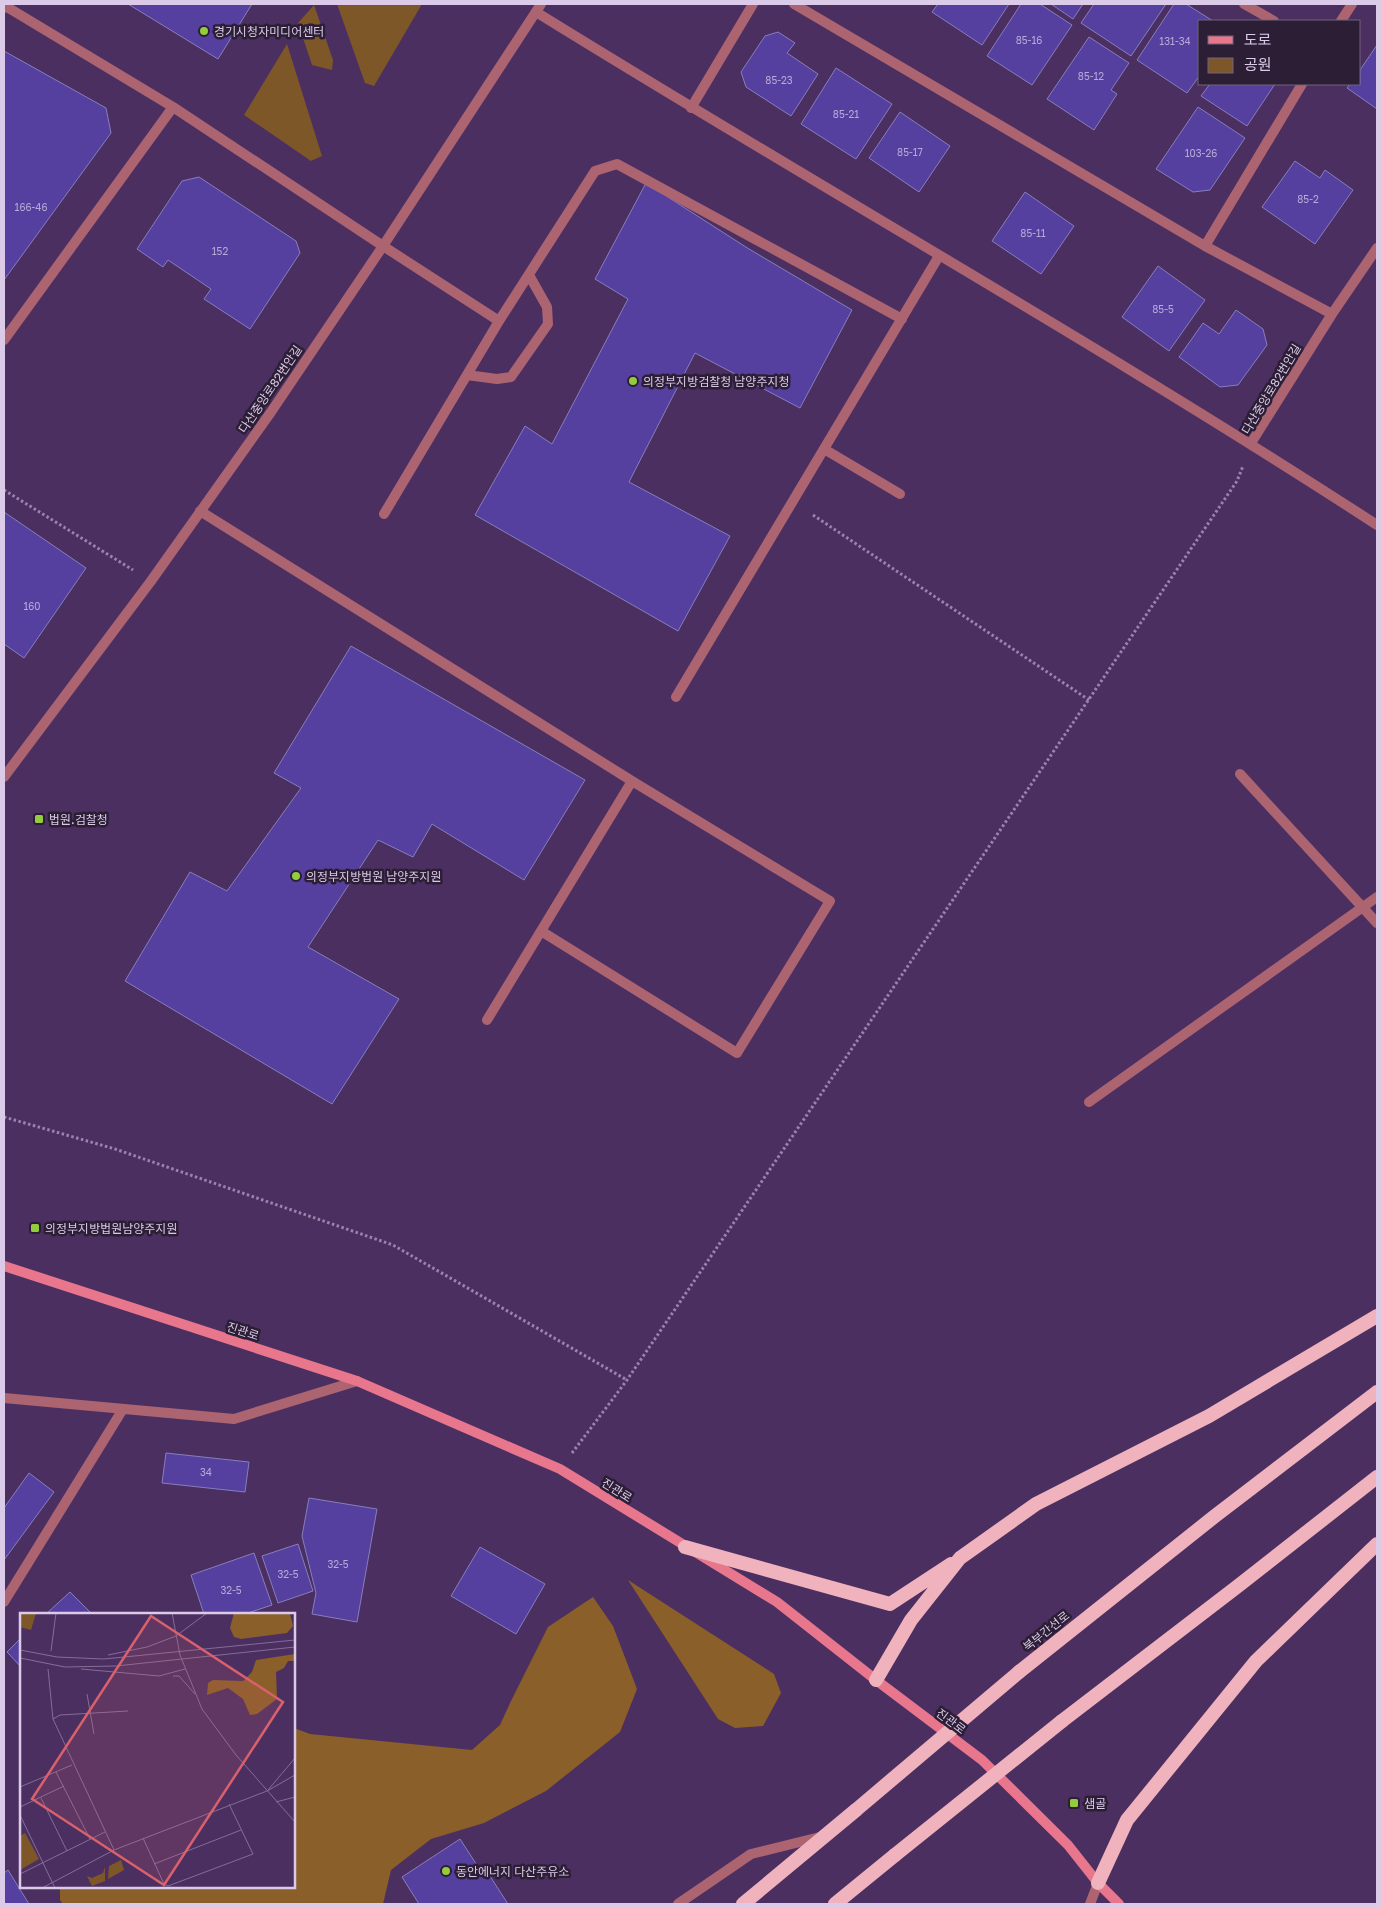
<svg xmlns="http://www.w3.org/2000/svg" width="1381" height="1908" font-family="'Golos Text','Noto Sans KR',sans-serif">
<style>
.green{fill:#7d5728}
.forest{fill:#8a5f2a}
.building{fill:#5540a0;stroke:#867fbb}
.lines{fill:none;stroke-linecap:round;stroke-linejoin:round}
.path{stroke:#9a84ab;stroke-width:3;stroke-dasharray:2.5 2.5;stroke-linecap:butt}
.service{stroke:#ac6471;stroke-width:10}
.minor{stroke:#ac6471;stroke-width:10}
.secondary{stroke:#e8768d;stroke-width:10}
.trunk{stroke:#f0b2bc;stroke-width:14}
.trunk-bridge{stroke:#f0b2bc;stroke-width:14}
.poi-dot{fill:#93cc3d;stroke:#2b1e35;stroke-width:2}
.labels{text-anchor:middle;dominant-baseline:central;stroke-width:5;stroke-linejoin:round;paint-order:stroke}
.number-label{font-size:10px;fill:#baa8d7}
.poi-label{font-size:12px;fill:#dbcbe9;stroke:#2b1e35;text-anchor:start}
.street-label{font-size:12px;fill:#dbcbe9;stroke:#2b1e35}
.inset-road{fill:none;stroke:#856d97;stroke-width:1}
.view{fill:#d8616c;fill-opacity:0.15;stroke:#d8616c;stroke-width:2.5}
.inset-edge{fill:none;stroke:#dbcbe9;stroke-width:2.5}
</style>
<rect width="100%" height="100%" fill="#4c2f61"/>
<path class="green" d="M337,4H422L374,86L365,83Z
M314,5L333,60L332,70L312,65L298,23Z
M287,44L322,156L311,161L244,115Z"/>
<path class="forest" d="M628,1580L774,1674L781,1693L763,1726L735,1728L718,1719Z
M593,1597L613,1626L637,1689L620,1732L546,1791L484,1823L431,1839L391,1870L383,1904H63L60,1900V1887H294V1728L310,1734L472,1750L500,1725L511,1701L548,1627Z"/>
<path class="building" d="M128,4H252L218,59Z
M938,4H1009L982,45L932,12Z
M1021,4H1040L1072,25L1032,85L987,56Z
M1051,4H1083L1073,19Z
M1094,4H1166L1131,56L1081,23Z
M1174,4H1186L1213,21H1200V75L1187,93L1137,60Z
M778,32L795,43L787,53L818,74L791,116L746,87L741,72L765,36Z
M1089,37L1129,63L1111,90L1117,94L1094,130L1047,99Z
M1377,45V109L1347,88L1350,84H1360V70Z
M4,51L106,108L111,133L4,280Z
M836,68L892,104L856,159L801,124Z
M1210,84H1275L1247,126L1201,96Z
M1198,107L1245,138L1210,190L1193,192L1156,169Z
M900,112L950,146L919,192L869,158Z
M1295,161L1320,178L1325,170L1353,190L1315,244L1262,207Z
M199,177L296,241L300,253L250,329L204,299L211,289L168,260L163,267L137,249L182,181Z
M646,183L749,249L852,310L800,408L695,353L629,482L730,536L678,631L475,515L525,426L552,444L628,299L595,279Z
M1025,192L1074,226L1041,274L992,241Z
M1158,266L1205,300L1169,351L1122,317Z
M1236,310L1263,329L1267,345L1238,385L1220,387L1179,357L1203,323L1219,334Z
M4,512L86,568L24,658L4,644Z
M351,646L585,780L524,880L432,824L413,857L378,840L308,947L399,999L332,1104L125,981L190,872L227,891L301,788L274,773Z
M166,1453L249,1462L245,1492L162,1483Z
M29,1473L54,1492L4,1560V1508Z
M309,1498L377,1509L357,1622L312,1614L316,1593L302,1536Z
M298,1544L313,1591L278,1603L262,1556Z
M480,1547L545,1584L516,1634L451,1596Z
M254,1553L272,1605L245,1614H204L191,1575Z
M70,1592L92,1614H46Z
M21,1638V1667L7,1652Z
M460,1839L482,1873L486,1870L508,1904H419L402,1877Z
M8,1870L29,1904H4V1873Z"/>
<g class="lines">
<path class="path" d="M4,490L133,570
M813,515L1089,700
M4,1117L115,1149L393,1245L627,1380
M572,1453L627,1380L1237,481L1243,466"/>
<path class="service" d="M383,246L499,321
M467,375L497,379L511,377L548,324L547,307L529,275
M824,449L900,494
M200,511L632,781L487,1020
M384,514L499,321L595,171L617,164L902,319
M676,697L939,256
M541,931L737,1053L830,901L632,781
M4,1398L234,1419L357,1381
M4,1602L123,1409
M678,1904L751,1854L820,1837"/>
<path class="minor" d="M794,4L1205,246L1332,314
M1244,4L1274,21
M4,8L7,7L173,107L383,246
M536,12C815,185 1102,346 1377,525
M1341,21L1352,4
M691,108L753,4
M1205,246L1302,84
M4,340L173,107
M1251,443L1332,314L1377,248
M1240,774L1377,923
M4,777L151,581L271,412L383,246L541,4
M1089,1102L1377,897
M1090,1904L1098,1883"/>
<path class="secondary" d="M4,1266L357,1381L560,1469L777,1602L876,1680L982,1760L1068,1845L1098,1883L1119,1904"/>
<path class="trunk" d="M685,1547L890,1604L951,1564
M1019,1672L1215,1516L1377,1392
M876,1680L911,1620L960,1558L1036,1504L1209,1416L1377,1316
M1062,1721L1238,1586L1377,1477
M1098,1883L1127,1820L1256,1661L1377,1544
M743,1904L856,1810
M835,1904L895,1855"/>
<path class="trunk-bridge" d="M856,1810L1019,1672
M895,1855L1062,1721"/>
</g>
<g class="poi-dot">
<circle cx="204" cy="31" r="5"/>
<circle cx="633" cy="381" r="5"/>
<rect x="34" y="814" width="10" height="10" rx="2.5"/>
<circle cx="296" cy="876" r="5"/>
<rect x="30" y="1223" width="10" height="10" rx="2.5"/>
<rect x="1069" y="1798" width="10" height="10" rx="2.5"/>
<circle cx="446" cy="1871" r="5"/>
</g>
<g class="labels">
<g class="number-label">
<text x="1029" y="40">85-16</text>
<text x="1175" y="41">131-34</text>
<text x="1091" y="76">85-12</text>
<text x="779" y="80">85-23</text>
<text x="846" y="114">85-21</text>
<text x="910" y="152">85-17</text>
<text x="1201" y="153">103-26</text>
<text x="1308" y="199">85-2</text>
<text x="31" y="207">166-46</text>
<text x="1033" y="233">85-11</text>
<text x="220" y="251">152</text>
<text x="1163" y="309">85-5</text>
<text x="32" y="606">160</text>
<text x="206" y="1472">34</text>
<text x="338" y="1564">32-5</text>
<text x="288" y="1574">32-5</text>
<text x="231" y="1590">32-5</text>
</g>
<g class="poi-label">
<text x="214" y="31">경기시청자미디어센터</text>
<text x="643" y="381">의정부지방검찰청 남양주지청</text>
<text x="49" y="819">법원.검찰청</text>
<text x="306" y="876">의정부지방법원 남양주지원</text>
<text x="45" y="1228">의정부지방법원남양주지원</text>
<text x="1084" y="1803">샘골</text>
<text x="456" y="1871">동안에너지 다산주유소</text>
</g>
<g class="street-label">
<text transform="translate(270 389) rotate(-56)">다산중앙로82번안길</text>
<text transform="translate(1271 389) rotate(-59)">다산중앙로82번안길</text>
<text transform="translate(243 1331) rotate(18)">진관로</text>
<text transform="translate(617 1490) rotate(32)">진관로</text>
<text transform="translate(1046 1631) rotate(-39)">북부간선로</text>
<text transform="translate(951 1721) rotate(37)">진관로</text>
</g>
</g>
<g transform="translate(20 1613)">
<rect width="275" height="275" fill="#4c2f61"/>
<path d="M0,0H16L11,17L0,14ZM5,220L19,246L0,257V223ZM101,247L104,257L88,266L89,253ZM85,254V268L72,273L67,263L72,265L83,260Z" fill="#7d5728"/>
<path d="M214,0L270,1L273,13L267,20L221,26L214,24L210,15ZM275,41V48H268L264,55L256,59L257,86L237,101L230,102L223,86L208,75L187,82L188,70L193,67L223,68L232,59L236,47Z" fill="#8a5f2a"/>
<path class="inset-road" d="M152,0L160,42L182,96L216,142L275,209M156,23L187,0M0,37L37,44L84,46L275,27M31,38L36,0M88,42L127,34L156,23M0,45L45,54L96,53L275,34M28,56L33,106L94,237M61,56L139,63L165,56M153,63H159L175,81M67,81L74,121M33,106L40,102L108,98M36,159L70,226M0,174L52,152M248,177L275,145M21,185L47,238M256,189L275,184M0,194L44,173M0,202L35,275M123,225L144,271L148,273L233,241L209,191M134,251L221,217M0,261L85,219M22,275L94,237L247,178L275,162"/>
<path class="view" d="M131,3L263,89L144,272L12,186Z"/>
<rect width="275" height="275" class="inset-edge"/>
</g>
<rect width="1381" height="1908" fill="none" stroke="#dbcbe9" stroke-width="10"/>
<rect x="1198" y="20" width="162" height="65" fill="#2b1e35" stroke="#71637d"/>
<rect x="1208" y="36" width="25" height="8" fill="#e8768d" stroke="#71637d"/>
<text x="1244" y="45" font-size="15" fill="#dbcbe9">도로</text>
<rect x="1208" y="58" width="25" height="15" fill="#7d5728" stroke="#71637d"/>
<text x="1244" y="70" font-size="15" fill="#dbcbe9">공원</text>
</svg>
